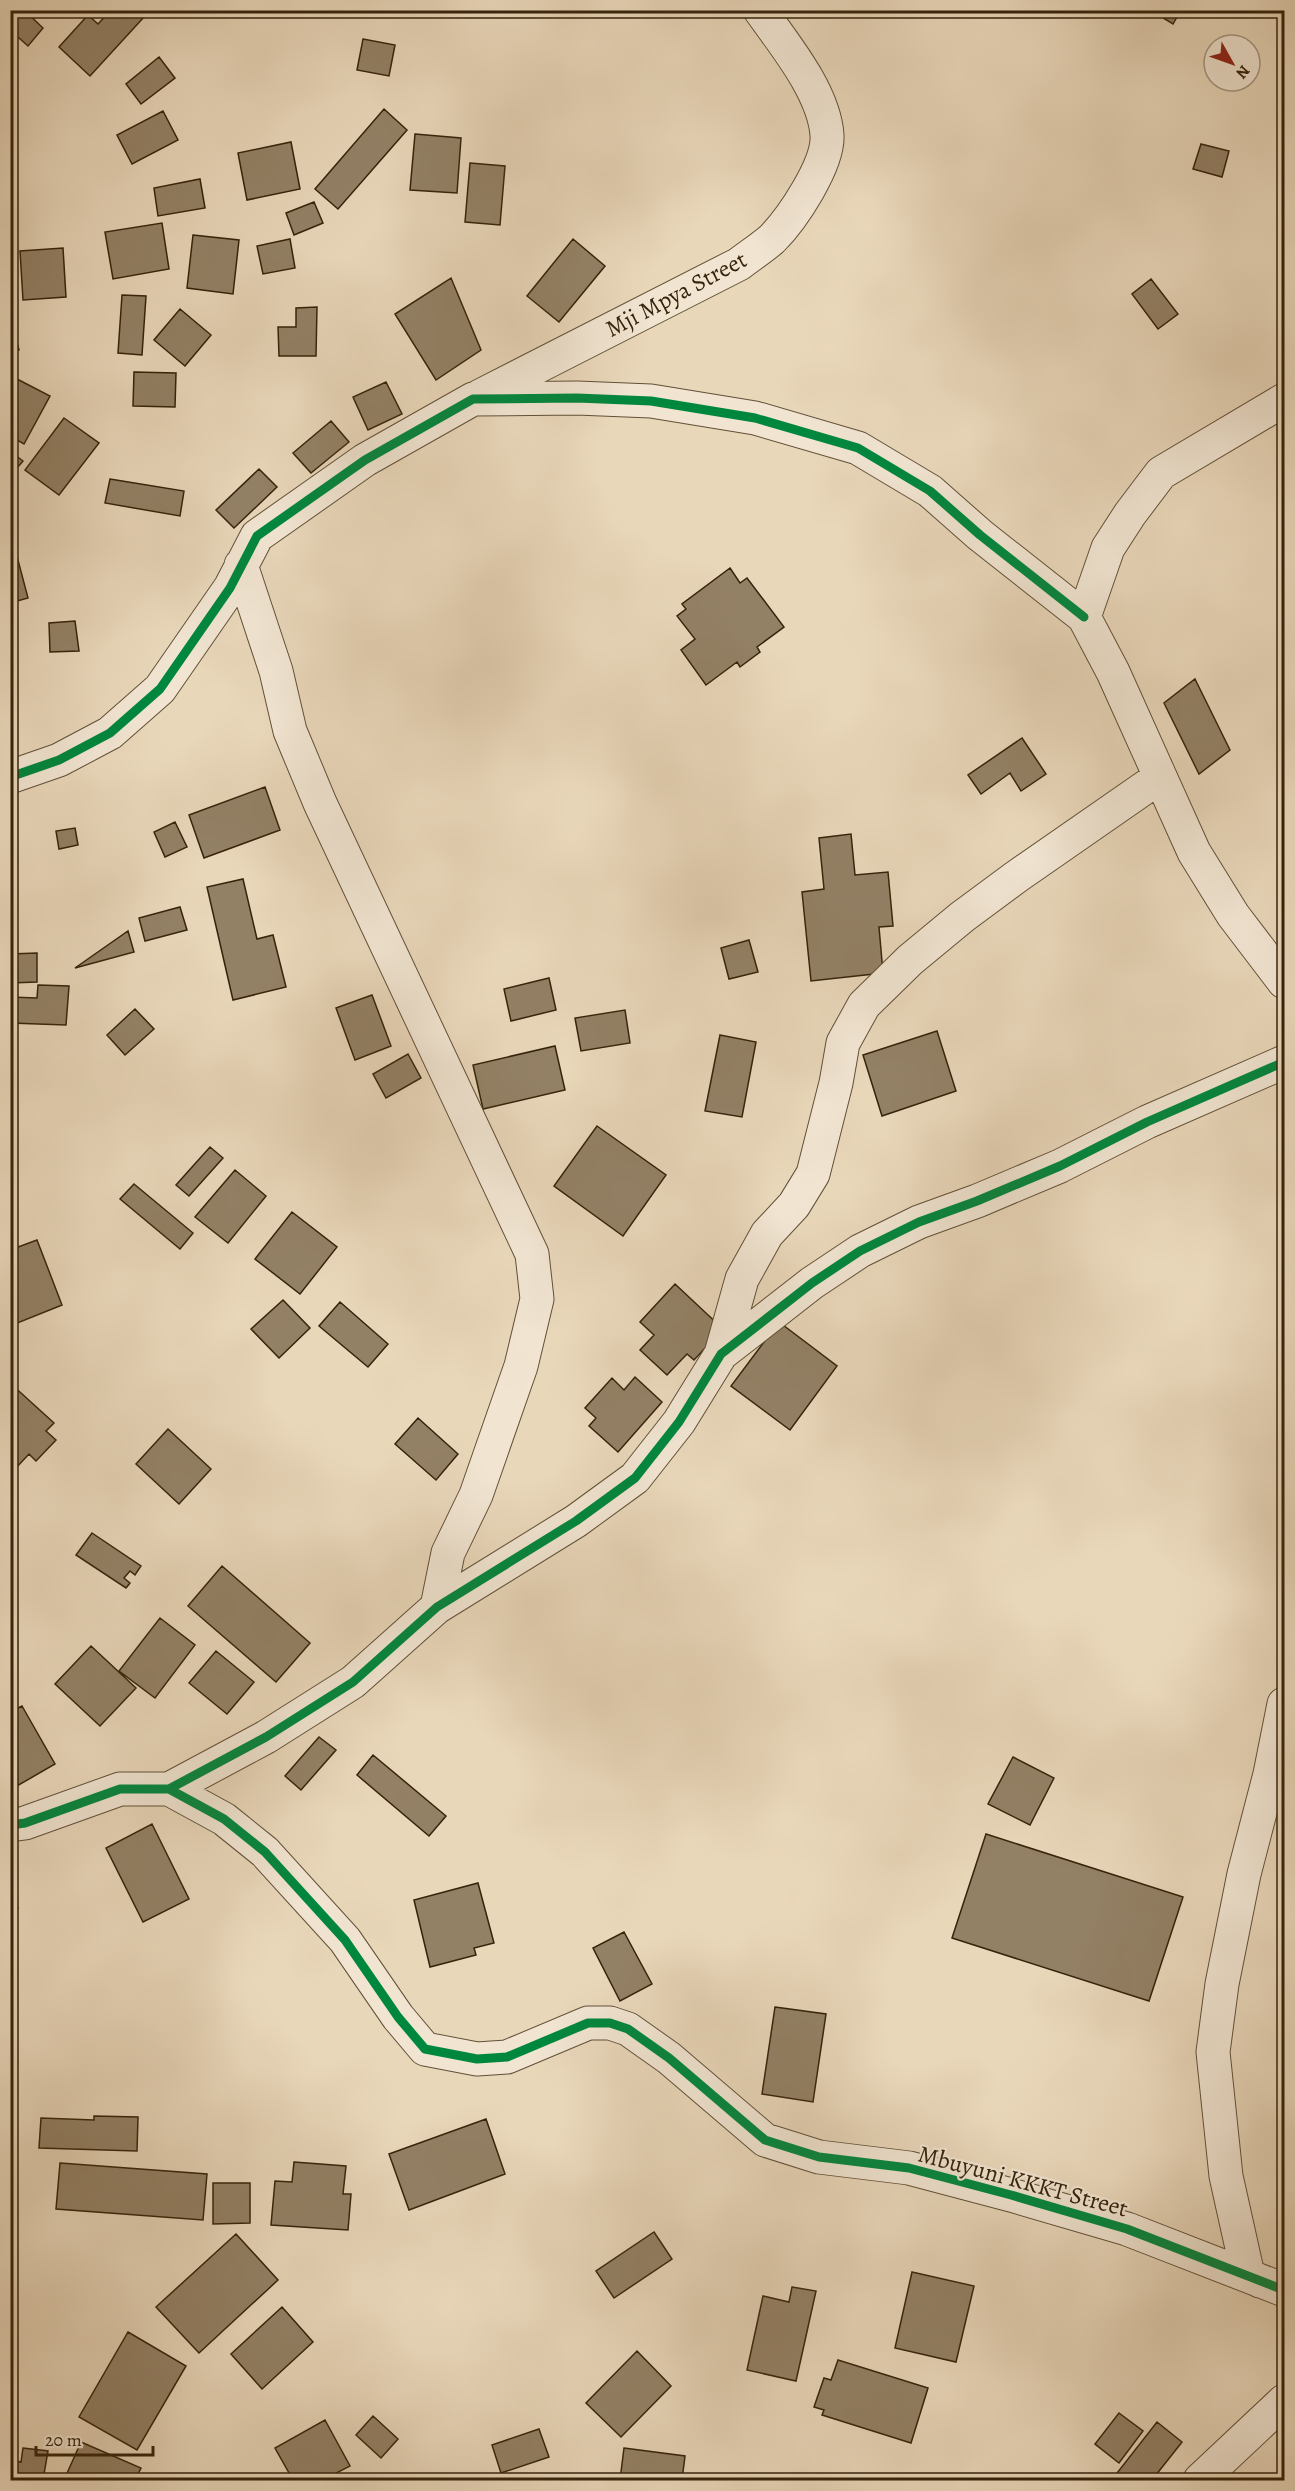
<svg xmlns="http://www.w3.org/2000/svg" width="1295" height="2491" font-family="Alegreya,serif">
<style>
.building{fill:#938166;stroke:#35230b;stroke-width:1.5}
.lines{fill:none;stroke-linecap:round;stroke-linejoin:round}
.street-casing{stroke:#625037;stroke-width:35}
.street{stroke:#f1e5d2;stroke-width:33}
.cycleway-casing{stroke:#f1e5d2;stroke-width:13}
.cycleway{stroke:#00873e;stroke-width:9}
.labels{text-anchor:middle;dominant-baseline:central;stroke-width:4.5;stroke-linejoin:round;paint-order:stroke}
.street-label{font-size:24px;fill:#35230b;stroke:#f1e5d2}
</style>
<rect width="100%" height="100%" fill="#e9d7ba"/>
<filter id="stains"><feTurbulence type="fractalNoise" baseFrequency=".00333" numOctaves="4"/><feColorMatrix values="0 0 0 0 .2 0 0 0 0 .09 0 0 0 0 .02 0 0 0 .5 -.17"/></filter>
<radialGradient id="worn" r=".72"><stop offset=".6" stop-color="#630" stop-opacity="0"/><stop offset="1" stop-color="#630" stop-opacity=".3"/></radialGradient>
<path class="building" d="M10,10H24L43,28L28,46L10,30Z
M111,10H137L144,17L90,76L59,47L88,15L98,24Z
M1150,10H1181L1173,24Z
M363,39L395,45L389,76L357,70Z
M159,57L175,78L141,104L126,84Z
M384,109L407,130L338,209L315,189Z
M163,111L178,140L132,164L117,135Z
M415,134L461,138L457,193L410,190Z
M291,142L300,189L247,200L238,153Z
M1201,144L1229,151L1222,177L1193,169Z
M470,163L505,166L500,225L465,222Z
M200,179L205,208L158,216L154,188Z
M314,202L323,223L294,235L286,213Z
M162,223L169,269L113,279L105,232Z
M193,235L239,240L233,294L187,288Z
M290,239L295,268L263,274L257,246Z
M573,239L605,266L559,322L527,296Z
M63,248L66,297L23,300L20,251Z
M451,278L481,350L436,380L395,314Z
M1151,279L1178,314L1158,329L1132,294Z
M122,295L146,296L142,355L118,353Z
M317,307L316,356H279L278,327H296V308Z
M180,309L211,335L185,366L154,340Z
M10,316L19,350L10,352Z
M134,372L176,373L175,407L133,406Z
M17,379L50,396L24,444L10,436V389Z
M386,382L402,414L368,430L353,397Z
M64,418L99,443L59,495L25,470Z
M331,421L349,442L311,473L293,453Z
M10,451L23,461L10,476Z
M259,469L277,487L234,528L216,510Z
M110,479L184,491L180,516L105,503Z
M10,530L28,598L10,603Z
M730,568L740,583L747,578L784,627L757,647L760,652L740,667L737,662L706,685L681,650L695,639L677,616L686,609L682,604Z
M75,621L79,651L50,652L49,623Z
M1195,679L1230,750L1199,774L1164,703Z
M1022,738L1046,774L1021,791L1010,773L981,794L968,775Z
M265,787L280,830L204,858L189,815Z
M175,822L187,847L165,857L154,832Z
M75,828L78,845L59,849L56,831Z
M851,834L855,875L888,872L893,926L879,927L883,973L811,981L802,892L824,889L819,838Z
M243,879L257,939L273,935L286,987L233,1000L207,887Z
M180,907L187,930L145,941L139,918Z
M128,931L134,952L75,968Z
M749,940L758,972L729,979L721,948Z
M37,953V982L10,983V954Z
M549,978L556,1010L511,1021L504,989Z
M38,985L69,986L66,1025L10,1023V997L37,998Z
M372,995L391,1046L355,1060L336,1008Z
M135,1009L154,1029L125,1055L107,1035Z
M625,1010L630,1043L581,1051L575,1018Z
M937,1031L956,1091L882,1116L863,1055Z
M720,1035L756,1042L742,1117L705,1111Z
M555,1046L565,1090L483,1109L473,1065Z
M408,1054L421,1078L386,1098L373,1074Z
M597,1126L666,1175L623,1236L554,1186Z
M210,1147L223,1158L189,1196L176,1185Z
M235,1170L266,1196L228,1243L195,1217Z
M134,1184L193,1233L180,1249L120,1199Z
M292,1212L337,1247L300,1294L255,1259Z
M37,1240L62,1305L10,1326V1250Z
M675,1284L723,1329L694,1360L687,1354L667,1375L640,1350L654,1335L640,1322Z
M283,1300L310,1328L279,1358L251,1329Z
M340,1302L388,1344L368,1367L319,1326Z
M779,1322L837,1366L790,1430L731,1386Z
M635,1377L662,1402L618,1452L589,1426L596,1418L585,1408L612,1378L624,1390Z
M10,1383L54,1423L46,1431L56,1440L36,1461L29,1454L15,1469L10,1465Z
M418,1418L458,1454L436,1480L395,1444Z
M168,1429L211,1469L179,1504L136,1464Z
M92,1533L141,1566L135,1575L130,1571L124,1578L130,1583L126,1588L76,1555Z
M222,1566L310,1643L276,1682L188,1606Z
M160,1618L195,1645L155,1698L119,1671Z
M91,1646L136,1688L100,1726L55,1684Z
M216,1651L254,1682L227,1714L189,1683Z
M22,1706L55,1764L10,1790V1712Z
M319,1737L336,1750L301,1790L285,1776Z
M373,1755L446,1816L429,1836L357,1775Z
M1013,1757L1054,1778L1030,1825L988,1804Z
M152,1824L189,1899L143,1922L106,1848Z
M986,1834L1183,1897L1149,2001L952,1938Z
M478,1883L494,1943L474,1948L476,1955L430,1967L414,1900Z
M10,1904L18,1908L10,1923Z
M624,1932L652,1984L620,2001L593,1948Z
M775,2007L826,2014L813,2102L762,2094Z
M94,2116L138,2117L137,2151L39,2148L41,2118L94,2120Z
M486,2119L505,2174L409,2210L389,2154Z
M294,2162L346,2166L343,2194H351L348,2230L271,2225L275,2181L292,2182Z
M60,2163L207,2174L203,2220L56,2209Z
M213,2183H250V2223L213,2224Z
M654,2232L672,2259L614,2298L596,2271Z
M236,2234L278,2280L199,2353L156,2307Z
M912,2272L974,2286L956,2362L895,2348Z
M792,2287L816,2291L796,2381L747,2370L763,2296L789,2302Z
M282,2307L313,2342L262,2389L231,2354Z
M128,2332L186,2366L137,2450L79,2417Z
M637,2351L671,2386L621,2437L586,2403Z
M838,2360L928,2388L911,2443L822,2415L824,2410L814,2407L824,2378L831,2380Z
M1119,2413L1143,2431L1119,2463L1095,2444Z
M373,2416L398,2439L381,2458L356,2435Z
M325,2420L350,2466L323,2480H293L275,2448Z
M1157,2422L1182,2442L1152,2480H1126L1117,2473Z
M539,2429L549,2457L501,2473L492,2445Z
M81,2442L141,2468L135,2480H64Z
M23,2448L48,2451L43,2480H10V2460L21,2462Z
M624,2448L685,2456L682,2480H620Z"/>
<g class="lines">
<g class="street-casing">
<path id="street" d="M480,396L739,264C749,256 762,248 772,239C792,219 829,164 827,135C824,92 784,44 760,10
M1284,400L1161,473L1130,514L1108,548L1084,617L1113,672L1194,852L1233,915L1284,982
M241,565L276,671L290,731L320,803L532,1254L537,1299L521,1366L476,1495L448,1553L437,1607
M10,777L59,760L110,733L160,689L230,588L257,536L365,460L473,399L577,398L651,401L755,418L858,448L930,491L980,535L1084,617
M721,1354L742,1279L767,1234L794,1205L813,1174L836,1083L843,1043L864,1005L910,960L962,917L1016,877L1160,777
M169,1789L266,1737L353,1682L437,1607L576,1521L635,1478L679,1422L721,1354L812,1283L860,1251L919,1222L977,1201L1060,1166L1147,1122L1284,1062
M10,1825L25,1823L120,1789H169L224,1819L265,1852L345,1940L398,2017L425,2049L477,2059L507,2057L588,2023H610L628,2029L669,2058L765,2140L819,2157L909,2168L1011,2195L1127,2229L1284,2290
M1260,2281L1248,2275L1226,2176L1213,2052L1222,1984L1244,1874L1270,1774L1284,1704
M1200,2480L1284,2401"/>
</g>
<use href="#street" class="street"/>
<g class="cycleway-casing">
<path id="cycleway" d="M10,777L59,760L110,733L160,689L230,588L257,536L365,460L473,399L577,398L651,401L755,418L858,448L930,491L980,535L1084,617
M169,1789L266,1737L353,1682L437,1607L576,1521L635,1478L679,1422L721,1354L812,1283L860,1251L919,1222L977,1201L1060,1166L1147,1122L1284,1062
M10,1825L25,1823L120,1789H169L224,1819L265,1852L345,1940L398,2017L425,2049L477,2059L507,2057L588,2023H610L628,2029L669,2058L765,2140L819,2157L909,2168L1011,2195L1127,2229L1284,2290"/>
</g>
<use href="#cycleway" class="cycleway"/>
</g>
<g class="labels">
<g class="street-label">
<text transform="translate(676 294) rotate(-28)">Mji Mpya Street</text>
<text transform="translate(1023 2181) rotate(15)">Mbuyuni KKKT Street</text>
</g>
</g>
<rect width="1295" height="2491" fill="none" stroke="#e9d7ba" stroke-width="36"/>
<rect x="12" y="12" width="1271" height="2467" fill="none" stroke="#35230b" stroke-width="3"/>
<rect x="18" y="18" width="1259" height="2455" fill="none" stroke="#35230b" stroke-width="1.5"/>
<g transform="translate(1232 63) rotate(130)"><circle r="28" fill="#f1e5d2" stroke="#a69782" stroke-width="1.5"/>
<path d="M0-4.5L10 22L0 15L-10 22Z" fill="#8f2418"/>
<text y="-9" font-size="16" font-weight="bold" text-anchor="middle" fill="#35230b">N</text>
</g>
<path d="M36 2446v9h117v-9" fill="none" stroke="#35230b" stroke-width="3"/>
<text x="45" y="2446" font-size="18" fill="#35230b" stroke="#f1e5d2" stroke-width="4.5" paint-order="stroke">20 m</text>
<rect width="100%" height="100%" filter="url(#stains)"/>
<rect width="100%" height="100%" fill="url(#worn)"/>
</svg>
